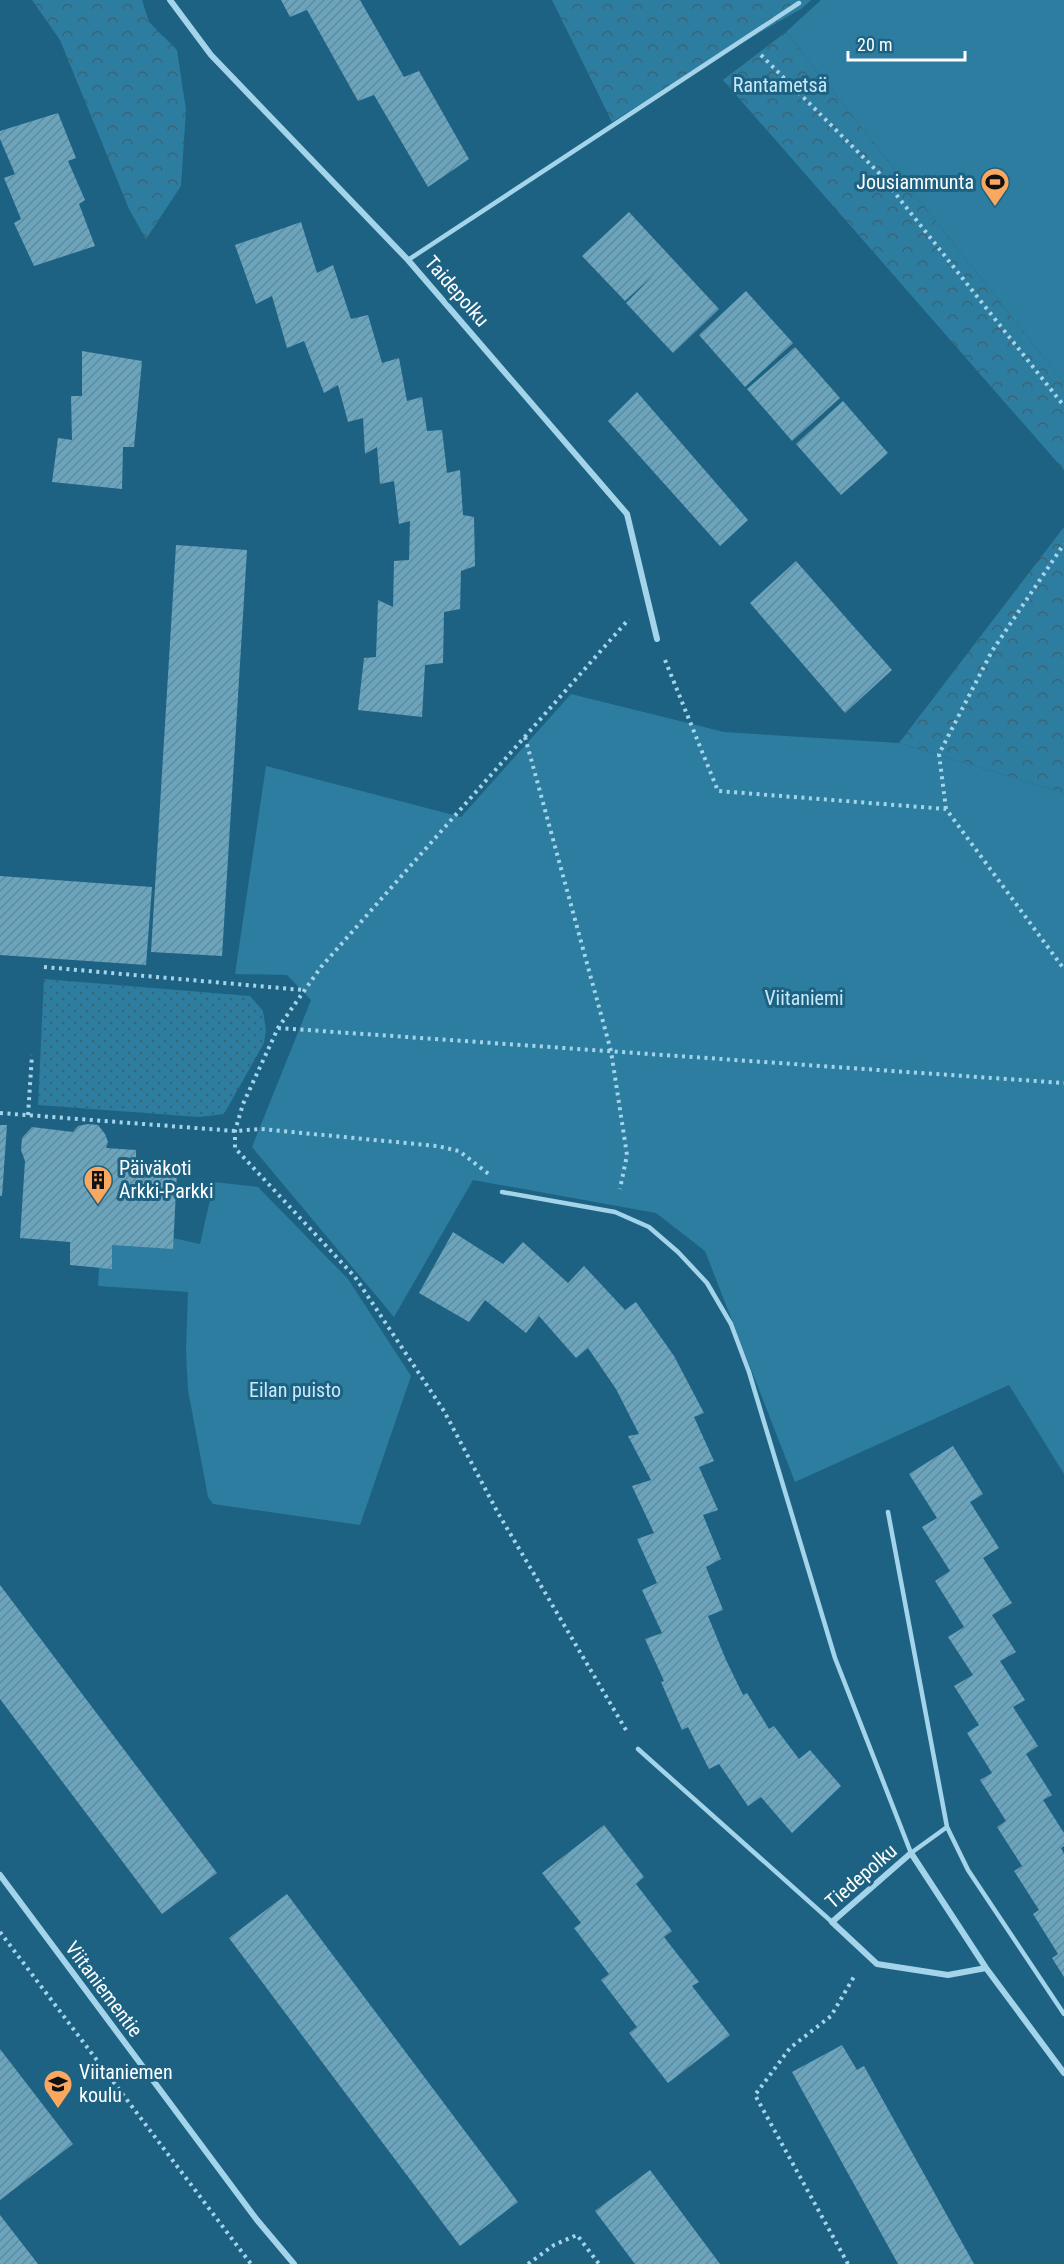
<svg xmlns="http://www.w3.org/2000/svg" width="1064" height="2264" font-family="'Roboto Condensed',sans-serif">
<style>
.grass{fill:url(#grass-dots)}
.forest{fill:url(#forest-crowns)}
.park{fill:#2c7da0}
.building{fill:url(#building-hatch)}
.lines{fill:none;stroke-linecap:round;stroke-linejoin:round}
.path{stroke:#a3d4ea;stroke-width:4;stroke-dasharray:3 4.5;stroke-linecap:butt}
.service{stroke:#a3d4ea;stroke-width:4.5}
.minor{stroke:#a3d4ea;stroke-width:6}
.labels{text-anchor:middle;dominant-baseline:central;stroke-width:6;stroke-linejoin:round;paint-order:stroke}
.park-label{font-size:20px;fill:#c7e9f8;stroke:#1d6283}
.poi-label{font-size:20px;fill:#fff;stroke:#1d6283;text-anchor:start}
.street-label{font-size:20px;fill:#fff;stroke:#1d6283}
</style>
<defs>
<pattern id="grass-dots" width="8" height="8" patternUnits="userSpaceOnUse" patternTransform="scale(1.5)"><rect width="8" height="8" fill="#2c7da0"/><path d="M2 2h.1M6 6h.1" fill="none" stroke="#3c6476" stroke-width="1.8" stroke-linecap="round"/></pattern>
<pattern id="forest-crowns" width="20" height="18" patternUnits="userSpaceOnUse" patternTransform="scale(1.5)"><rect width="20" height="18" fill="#2c7da0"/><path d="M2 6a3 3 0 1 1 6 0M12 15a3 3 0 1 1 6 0" fill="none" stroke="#3c6476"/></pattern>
<pattern id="building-hatch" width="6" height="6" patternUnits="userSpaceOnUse" patternTransform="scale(1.5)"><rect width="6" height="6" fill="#6ba4bd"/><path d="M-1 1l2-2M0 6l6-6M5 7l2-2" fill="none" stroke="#628a9b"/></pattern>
</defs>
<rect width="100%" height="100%" fill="#1d6283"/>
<path class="grass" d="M44,979L250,996L263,1011L266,1030L264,1043L224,1114L199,1117L38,1105Z"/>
<path class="forest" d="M32,0H142L149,22L177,50L186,110L181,186L146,239L129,209L60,40Z
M552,0H811L801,9L698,68L612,122Z
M786,32L1064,383V470L723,80Z
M1064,527V793L899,743Z"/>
<path class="park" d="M821,0H1064V383L786,32Z
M571,694L724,732L899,743L1064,793V1474L1009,1385L795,1482L705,1251L656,1213L473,1180L394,1317L252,1147L311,1000L287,975L235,974L266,766L461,817Z
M214,1182L258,1187L348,1279L411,1376L360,1525L213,1504L208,1497L188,1390L186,1351L188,1292L98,1286L99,1268H112V1245L173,1238L200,1244Z"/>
<path class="building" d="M281,0H360L404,77L419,71L469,159L428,187L374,95L358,101L307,10L290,17Z
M58,113L76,158L68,161L85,200L79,204L95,246L34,266L14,223L21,219L4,178L15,174L0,139V131Z
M629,212L719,309L673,353L626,303L654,275L625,301L582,256Z
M301,222L317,273L333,265L351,319L368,315L382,363L399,358L407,401L422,397L427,431L442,430L447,473L460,470L463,515L474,517L475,566L461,571L460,609L444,612L443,663L425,665L422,717L358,710L364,658L376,657L378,600L393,607L394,561L409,560L410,521L399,524L394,481L380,484L377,447L365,454L363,418L348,422L338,385L324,393L304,341L287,348L272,296L256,304L235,245Z
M746,291L793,343L745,387L699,335Z
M795,347L840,398L792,441L747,389Z
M82,351L142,361L134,447H123L122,489L52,482L58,438L72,440L71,396H82Z
M637,392L748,520L720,546L608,421Z
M843,401L888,453L841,495L796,444Z
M176,545L247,550L222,956L151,952Z
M796,561L892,670L845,713L750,603Z
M0,876L152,887L146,965L0,955Z
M88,1124L98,1125L105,1134L108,1142L106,1148L136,1150V1171L177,1172L173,1249L112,1245V1269L70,1265V1242L20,1238L25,1161L21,1150L22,1138L32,1127L73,1132L78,1126Z
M0,1125H7L2,1196H0Z
M453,1232L503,1264L523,1242L568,1283L584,1266L625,1310L636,1302L674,1356L704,1413L694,1417L714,1461L699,1467L718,1510L703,1515L721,1559L706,1567L723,1610L708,1616L726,1660L743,1695L747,1693L769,1729L774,1726L799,1759L810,1750L841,1786L792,1833L761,1797L748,1806L719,1764L709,1769L688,1727L682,1730L661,1682L664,1681L645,1639L662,1633L642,1590L657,1583L637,1539L654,1533L632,1486L651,1480L628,1436L639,1434L616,1389L588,1348L576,1358L539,1316L526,1333L485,1300L469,1322L419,1293Z
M953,1446L983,1494L970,1502L999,1548L983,1558L1012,1603L992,1615L1016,1652L1000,1661L1025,1700L1013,1707L1038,1746L1026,1754L1052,1795L1043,1800L1064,1833V1846L1061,1848L1064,1854V1977L1052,1958L1058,1954L1033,1914L1039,1910L1014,1871L1022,1866L997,1827L1006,1821L980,1780L992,1773L967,1733L979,1725L954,1686L973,1675L948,1637L964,1627L935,1581L950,1571L922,1527L937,1518L909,1474Z
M0,1585L217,1873L162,1914L0,1699Z
M604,1825L644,1877L636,1884L672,1931L664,1937L699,1982L692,1986L730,2035L668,2083L629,2033L637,2027L601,1980L609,1974L574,1928L581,1923L542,1873Z
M287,1894L518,2202L460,2246L229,1938Z
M842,2045L857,2070L864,2066L974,2264H898L792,2072Z
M0,2049L73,2144L0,2200Z
M650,2170L720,2264H635L595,2211Z
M0,2215L38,2264H0Z"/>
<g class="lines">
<path class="path" d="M761,55L879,173L1064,406
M665,660L718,791L946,809L1064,969
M525,737L611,1051L627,1155L620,1189
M946,809L939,754L992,651L1064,544
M44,967L303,990
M278,1028L1064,1083
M0,1113L235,1131L261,1129L437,1146L459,1151L490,1175
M28,1115L32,1055
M626,1730L498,1513L444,1411L355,1277L235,1148V1131L243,1104L278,1028L321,967L629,619
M0,1932L251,2264
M528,2264L554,2245L577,2235L599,2264
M848,2264L755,2095L790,2048L831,2016L855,1975"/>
<path class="service" d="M408,260L799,3
M502,1192L615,1212L649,1227L678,1252L707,1283L731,1324L749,1372L835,1658L911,1853L947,1827L888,1512
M638,1749L832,1922
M947,1827L968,1870L1064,2014"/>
<path class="minor" d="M170,0L211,55L408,260L627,514L657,639
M0,1875L257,2220L294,2264
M986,1968L948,1975L877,1964L832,1922L911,1853L986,1968L1064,2073"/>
</g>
<defs>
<g id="stadium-pin" transform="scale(1.5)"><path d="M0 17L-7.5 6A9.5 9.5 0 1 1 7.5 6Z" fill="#faa860" stroke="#1d6283"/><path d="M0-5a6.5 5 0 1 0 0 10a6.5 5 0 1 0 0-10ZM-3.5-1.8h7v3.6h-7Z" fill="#111"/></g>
<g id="building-pin" transform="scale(1.5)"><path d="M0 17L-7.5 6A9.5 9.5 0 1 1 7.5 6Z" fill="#faa860" stroke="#1d6283"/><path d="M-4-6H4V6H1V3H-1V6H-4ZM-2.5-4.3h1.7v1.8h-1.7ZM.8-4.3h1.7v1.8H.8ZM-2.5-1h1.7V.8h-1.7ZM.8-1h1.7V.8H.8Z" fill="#111"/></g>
<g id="school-pin" transform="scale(1.5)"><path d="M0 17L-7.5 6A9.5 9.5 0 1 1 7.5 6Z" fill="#faa860" stroke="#1d6283"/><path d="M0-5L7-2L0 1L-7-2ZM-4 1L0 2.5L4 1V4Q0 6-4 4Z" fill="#111"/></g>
</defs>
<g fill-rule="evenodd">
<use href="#stadium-pin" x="995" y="182"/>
<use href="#building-pin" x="98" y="1180"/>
<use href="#school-pin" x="58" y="2084"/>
</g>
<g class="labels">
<g class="park-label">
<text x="780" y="85">Rantametsä</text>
<text x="804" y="998">Viitaniemi</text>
<text x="295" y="1390">Eilan puisto</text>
</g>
<g class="poi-label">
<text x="974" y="182" text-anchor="end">Jousiammunta</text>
<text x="119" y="1168">Päiväkoti<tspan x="119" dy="23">Arkki-Parkki</tspan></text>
<text x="79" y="2072">Viitaniemen<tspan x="79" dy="23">koulu</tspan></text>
</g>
<g class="street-label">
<text transform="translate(457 291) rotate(49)">Taidepolku</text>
<text transform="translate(861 1876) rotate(-41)">Tiedepolku</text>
<text transform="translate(104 1989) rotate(53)">Viitaniementie</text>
</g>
</g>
<path d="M848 51v9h117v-9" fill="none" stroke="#ffffff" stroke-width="3"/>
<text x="857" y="51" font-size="18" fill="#ffffff" stroke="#1d6283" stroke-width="4.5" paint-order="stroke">20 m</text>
</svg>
